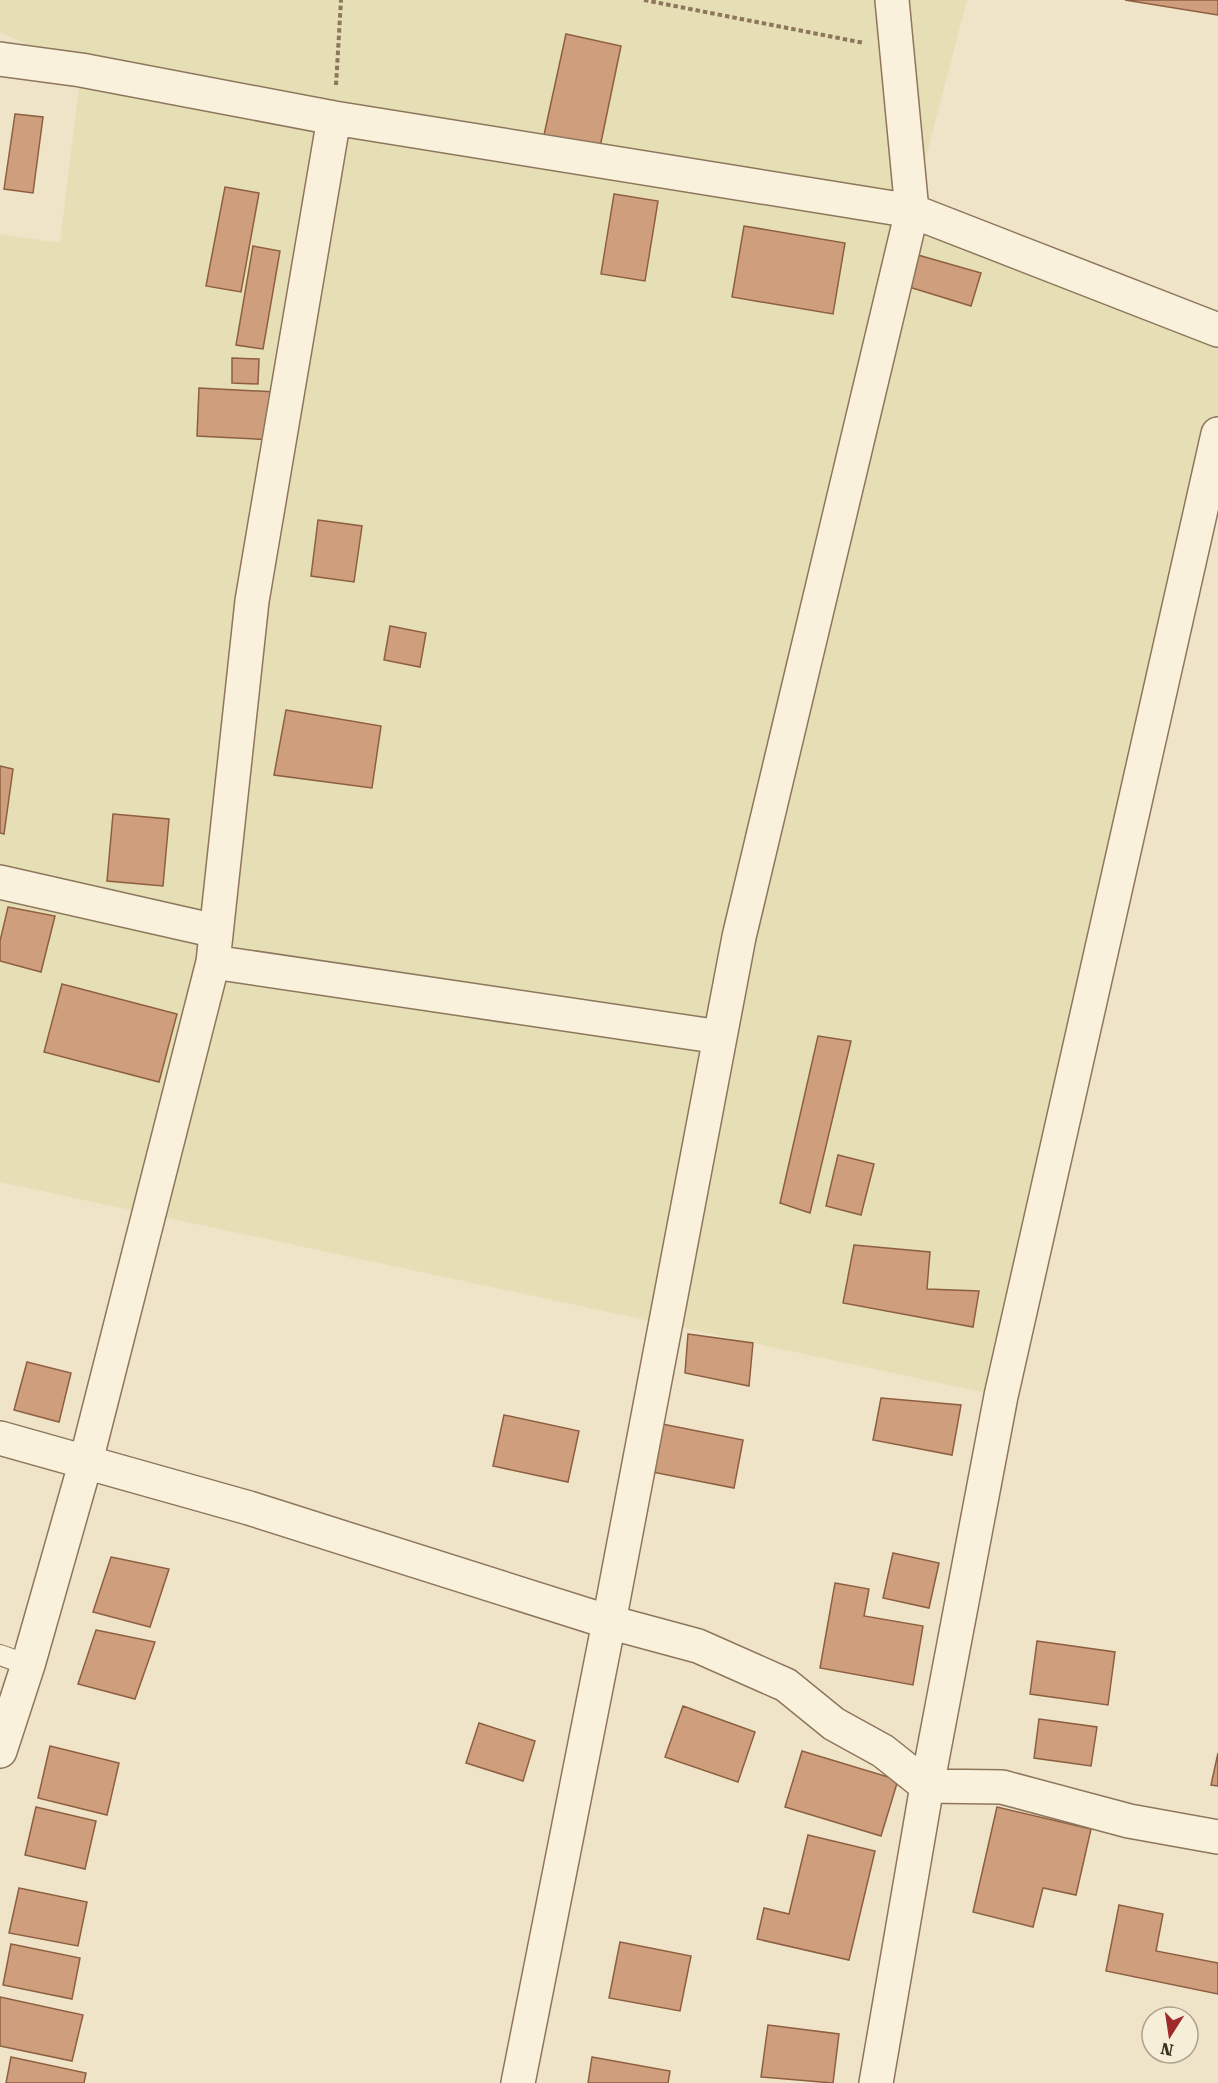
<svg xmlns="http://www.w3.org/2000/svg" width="1218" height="2083" font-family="'Roboto Serif',serif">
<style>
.farmland{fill:#e6deb5}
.building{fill:#cf9f7d;stroke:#8d5f41;stroke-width:1.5}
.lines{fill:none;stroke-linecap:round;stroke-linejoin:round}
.service-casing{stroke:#8d765c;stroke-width:22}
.minor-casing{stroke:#8d765c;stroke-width:36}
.path{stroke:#8d765c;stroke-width:4;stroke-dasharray:4.5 3;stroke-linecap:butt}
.service{stroke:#faf1dc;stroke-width:20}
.minor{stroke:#faf1dc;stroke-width:33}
</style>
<rect width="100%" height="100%" fill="#f0e4c8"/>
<path class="farmland" d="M0,0H967L912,211L1218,330V434L1001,1396L0,1182V234L60,243L81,70L0,32Z"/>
<path class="building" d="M1125,0H1218V15Z
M566,34L621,46L600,147L544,135Z
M15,114L43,117L33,193L4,189Z
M225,187L259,193L241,292L206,286Z
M614,194L658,201L645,281L601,274Z
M744,226L845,243L833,314L732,297Z
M253,246L280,251L263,349L236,345Z
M918,255L981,273L971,306L909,287Z
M232,358L259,359L258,384L232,383Z
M199,388L276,392L274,440L197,436Z
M318,520L362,526L354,582L311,576Z
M390,626L426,633L420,667L384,660Z
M286,710L381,726L372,788L274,775Z
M0,766L13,769L4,834L0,833Z
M113,814L169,819L163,886L107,881Z
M8,907L55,916L41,972L0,961V941Z
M62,984L177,1014L159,1082L44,1052Z
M818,1036L851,1041L810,1213L780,1203Z
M838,1155L874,1164L861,1215L826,1206Z
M854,1245L930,1252L927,1289L979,1291L973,1327L843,1303Z
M688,1334L753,1343L749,1386L685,1373Z
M27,1362L71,1373L59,1422L14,1410Z
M881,1398L961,1405L952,1455L873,1440Z
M504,1415L579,1431L568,1482L493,1466Z
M657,1423L743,1440L734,1488L647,1471Z
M893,1553L939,1563L929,1608L883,1598Z
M111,1557L169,1569L150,1627L93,1612Z
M835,1583L869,1589L864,1616L923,1626L913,1685L820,1668Z
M96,1630L155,1642L135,1699L78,1684Z
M1037,1641L1115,1652L1108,1705L1030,1694Z
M683,1706L755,1732L738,1782L665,1757Z
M1039,1719L1097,1727L1091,1766L1034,1758Z
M479,1723L535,1741L523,1781L466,1763Z
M50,1746L119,1763L107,1815L38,1798Z
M802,1751L898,1780L881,1836L785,1807Z
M1218,1753V1786L1211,1785Z
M36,1807L96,1821L85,1869L25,1855Z
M997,1807L1091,1829L1076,1895L1043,1888L1033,1927L973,1912Z
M808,1835L875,1851L849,1960L757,1939L764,1908L789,1914Z
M19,1888L87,1902L78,1946L9,1933Z
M1119,1905L1163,1914L1156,1951L1218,1963V1994L1106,1971Z
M620,1942L691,1956L680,2011L609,1998Z
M11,1944L80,1958L72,1999L3,1985Z
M0,1997L83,2015L72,2061L0,2046Z
M768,2025L839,2034L833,2083L761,2077Z
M11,2057L86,2073L84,2083H6Z
M592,2057L670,2071L668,2083H588Z"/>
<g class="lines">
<g class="service-casing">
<path id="service" d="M0,1655L28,1665"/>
</g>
<g class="minor-casing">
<path id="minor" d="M0,59L81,70L334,118L912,211L1218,330
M0,882L216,931
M213,962L720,1037
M0,1438L249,1508L609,1622L698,1646L786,1685L834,1724L883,1751L927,1786L1002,1787L1129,1821L1218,1837
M0,1751L28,1665L86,1461L213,962L252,601L334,118
M518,2083L609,1622L739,937L912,211L892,0
M876,2083L927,1786L1001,1396L1218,434"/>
</g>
<path class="path" d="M644,0L864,43
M336,85L341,0"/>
<use href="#service" class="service"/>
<use href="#minor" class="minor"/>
</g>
<g transform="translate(1170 2035) rotate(192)"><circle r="28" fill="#f7eed8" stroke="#ada18e" stroke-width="1.5"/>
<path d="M0-4.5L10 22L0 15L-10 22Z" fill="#9e2a2b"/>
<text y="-9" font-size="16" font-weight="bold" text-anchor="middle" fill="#3d2e20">N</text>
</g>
</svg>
